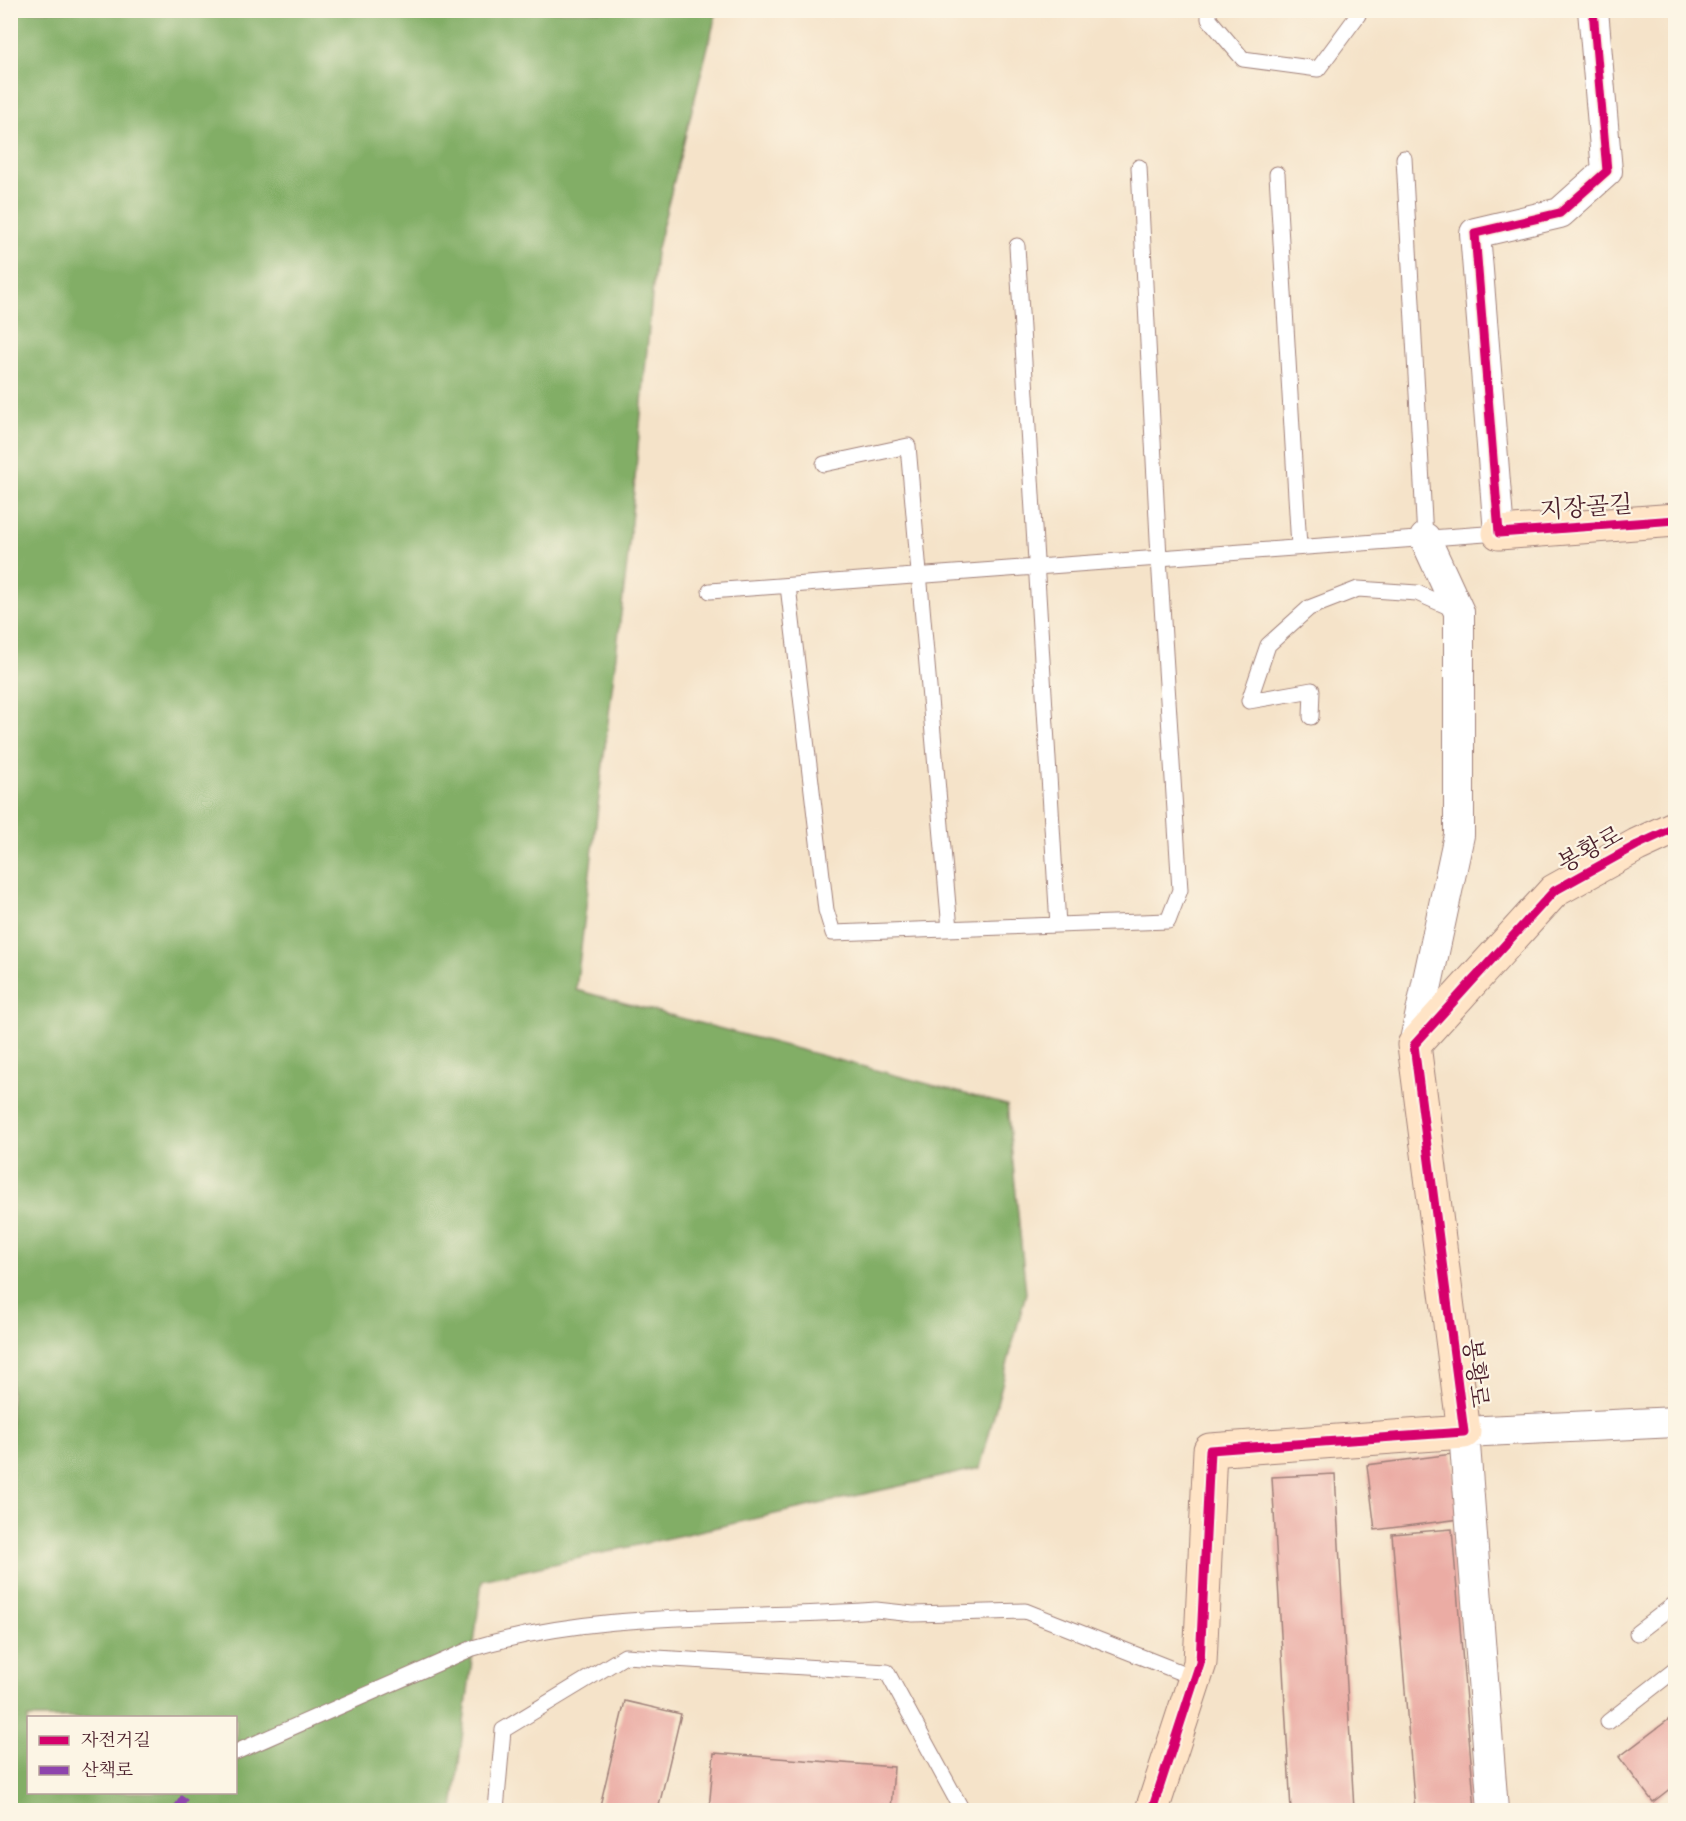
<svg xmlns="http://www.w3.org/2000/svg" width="1686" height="1821" font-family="'IM FELL Great Primer','Noto Serif KR',serif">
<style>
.forest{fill:#82ae66;stroke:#666648;stroke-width:1.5;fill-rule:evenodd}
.building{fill:#ebaca4}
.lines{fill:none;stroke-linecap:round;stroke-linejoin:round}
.lane-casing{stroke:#a0817a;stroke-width:17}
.street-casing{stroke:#a0817a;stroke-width:32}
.secondary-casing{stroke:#a0817a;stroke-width:35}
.lane{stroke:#fff;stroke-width:15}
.street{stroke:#fff;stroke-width:30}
.secondary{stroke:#ffe4c6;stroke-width:33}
.quiet{stroke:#8e44ad;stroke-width:8;stroke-dasharray:15 8;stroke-linecap:butt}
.cycleway-casing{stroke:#fcf5e5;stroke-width:13}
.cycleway{stroke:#d6006c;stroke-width:9}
.labels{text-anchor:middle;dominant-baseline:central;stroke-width:4.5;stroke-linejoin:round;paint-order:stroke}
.street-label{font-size:24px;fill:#4a1f2b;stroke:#fcf5e5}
</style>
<rect width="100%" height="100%" fill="#fcf5e5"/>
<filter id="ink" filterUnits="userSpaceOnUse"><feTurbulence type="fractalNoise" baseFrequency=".0167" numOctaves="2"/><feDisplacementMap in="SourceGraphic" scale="12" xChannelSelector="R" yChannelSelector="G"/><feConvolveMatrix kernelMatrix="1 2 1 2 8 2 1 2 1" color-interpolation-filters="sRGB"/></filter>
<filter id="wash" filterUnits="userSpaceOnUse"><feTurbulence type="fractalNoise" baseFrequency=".008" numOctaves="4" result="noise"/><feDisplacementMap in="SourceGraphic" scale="24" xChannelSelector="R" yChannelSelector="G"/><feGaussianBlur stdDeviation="1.35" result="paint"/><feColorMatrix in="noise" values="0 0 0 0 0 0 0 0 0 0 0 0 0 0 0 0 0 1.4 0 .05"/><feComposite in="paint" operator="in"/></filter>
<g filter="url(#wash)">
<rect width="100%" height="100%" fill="#f5e3c9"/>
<path class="forest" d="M11,11H717L656,252L628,555L576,990L1007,1105L1026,1293L980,1468L482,1580L453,1810H11ZM28,1718H236V1792H28Z"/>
<g id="blocks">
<path class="building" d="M1452,1454L1460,1519L1375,1530L1367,1465Z
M1335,1474L1354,1810H1291L1272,1477Z
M1452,1529L1475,1810H1415L1392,1534Z
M625,1701L681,1714L658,1810H599Z
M1676,1714V1784L1653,1802L1619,1757Z
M714,1753L894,1767L891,1810H709Z"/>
</g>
</g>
<g filter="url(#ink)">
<use href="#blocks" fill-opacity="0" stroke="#a0817a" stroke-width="1.5"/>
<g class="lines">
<g class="lane-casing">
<path id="lane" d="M1209,10V19L1243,59L1318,69L1358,15V10
M1404,158L1425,538
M1277,174L1299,547
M1017,246L1058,925
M824,464L908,446L950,929
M788,586L826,910L833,933L1168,921L1180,890L1159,558L1139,167
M710,591L1499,533
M1311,717L1312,690L1249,701L1268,645L1309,608L1358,589L1417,593L1456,610
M1637,1633L1676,1603
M1608,1722L1676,1669
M236,1752L473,1648C603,1609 742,1620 876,1610L913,1614L1025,1611L1195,1678
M496,1810L503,1730L625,1656L887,1672L962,1810"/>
</g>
<g class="street-casing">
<path id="street" d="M1499,533L1475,233L1560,213L1607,171L1593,10
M1414,1045L1459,835V612L1425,538
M1493,1810L1464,1432L1676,1422"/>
</g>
<g class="secondary-casing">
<path id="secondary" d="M1499,533L1676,520
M1152,1810L1200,1663L1210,1450L1464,1432L1414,1045L1554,891L1637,845L1676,827"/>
</g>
<use href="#lane" class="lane"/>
<use href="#street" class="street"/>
<use href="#secondary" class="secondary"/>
<path class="quiet" d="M176,1810L188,1792"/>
<g class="cycleway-casing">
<path id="cycleway" d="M1593,10L1607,171L1560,213L1475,233L1499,533L1676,520
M1152,1810L1200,1663L1210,1450L1464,1432L1414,1045L1554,891L1637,845L1676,827"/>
</g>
<use href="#cycleway" class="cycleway"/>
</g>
</g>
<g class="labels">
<g class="street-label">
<text transform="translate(1586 507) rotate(-4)">지장골길</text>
<text transform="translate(1590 849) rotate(-29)">봉황로</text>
<text transform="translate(1476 1373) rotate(83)">봉황로</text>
</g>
</g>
<rect width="1686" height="1821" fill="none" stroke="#fcf5e5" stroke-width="36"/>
<rect x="27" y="1716" width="210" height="78" fill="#fcf5e5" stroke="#b59f9b" stroke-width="1.5"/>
<rect x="39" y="1736" width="30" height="9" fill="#d6006c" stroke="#b59f9b" stroke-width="1.5"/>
<text x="81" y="1746" font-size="18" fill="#4a1f2b">자전거길</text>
<rect x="39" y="1766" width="30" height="9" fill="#8e44ad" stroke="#b59f9b" stroke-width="1.5"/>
<text x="81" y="1776" font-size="18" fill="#4a1f2b">산책로</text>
</svg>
